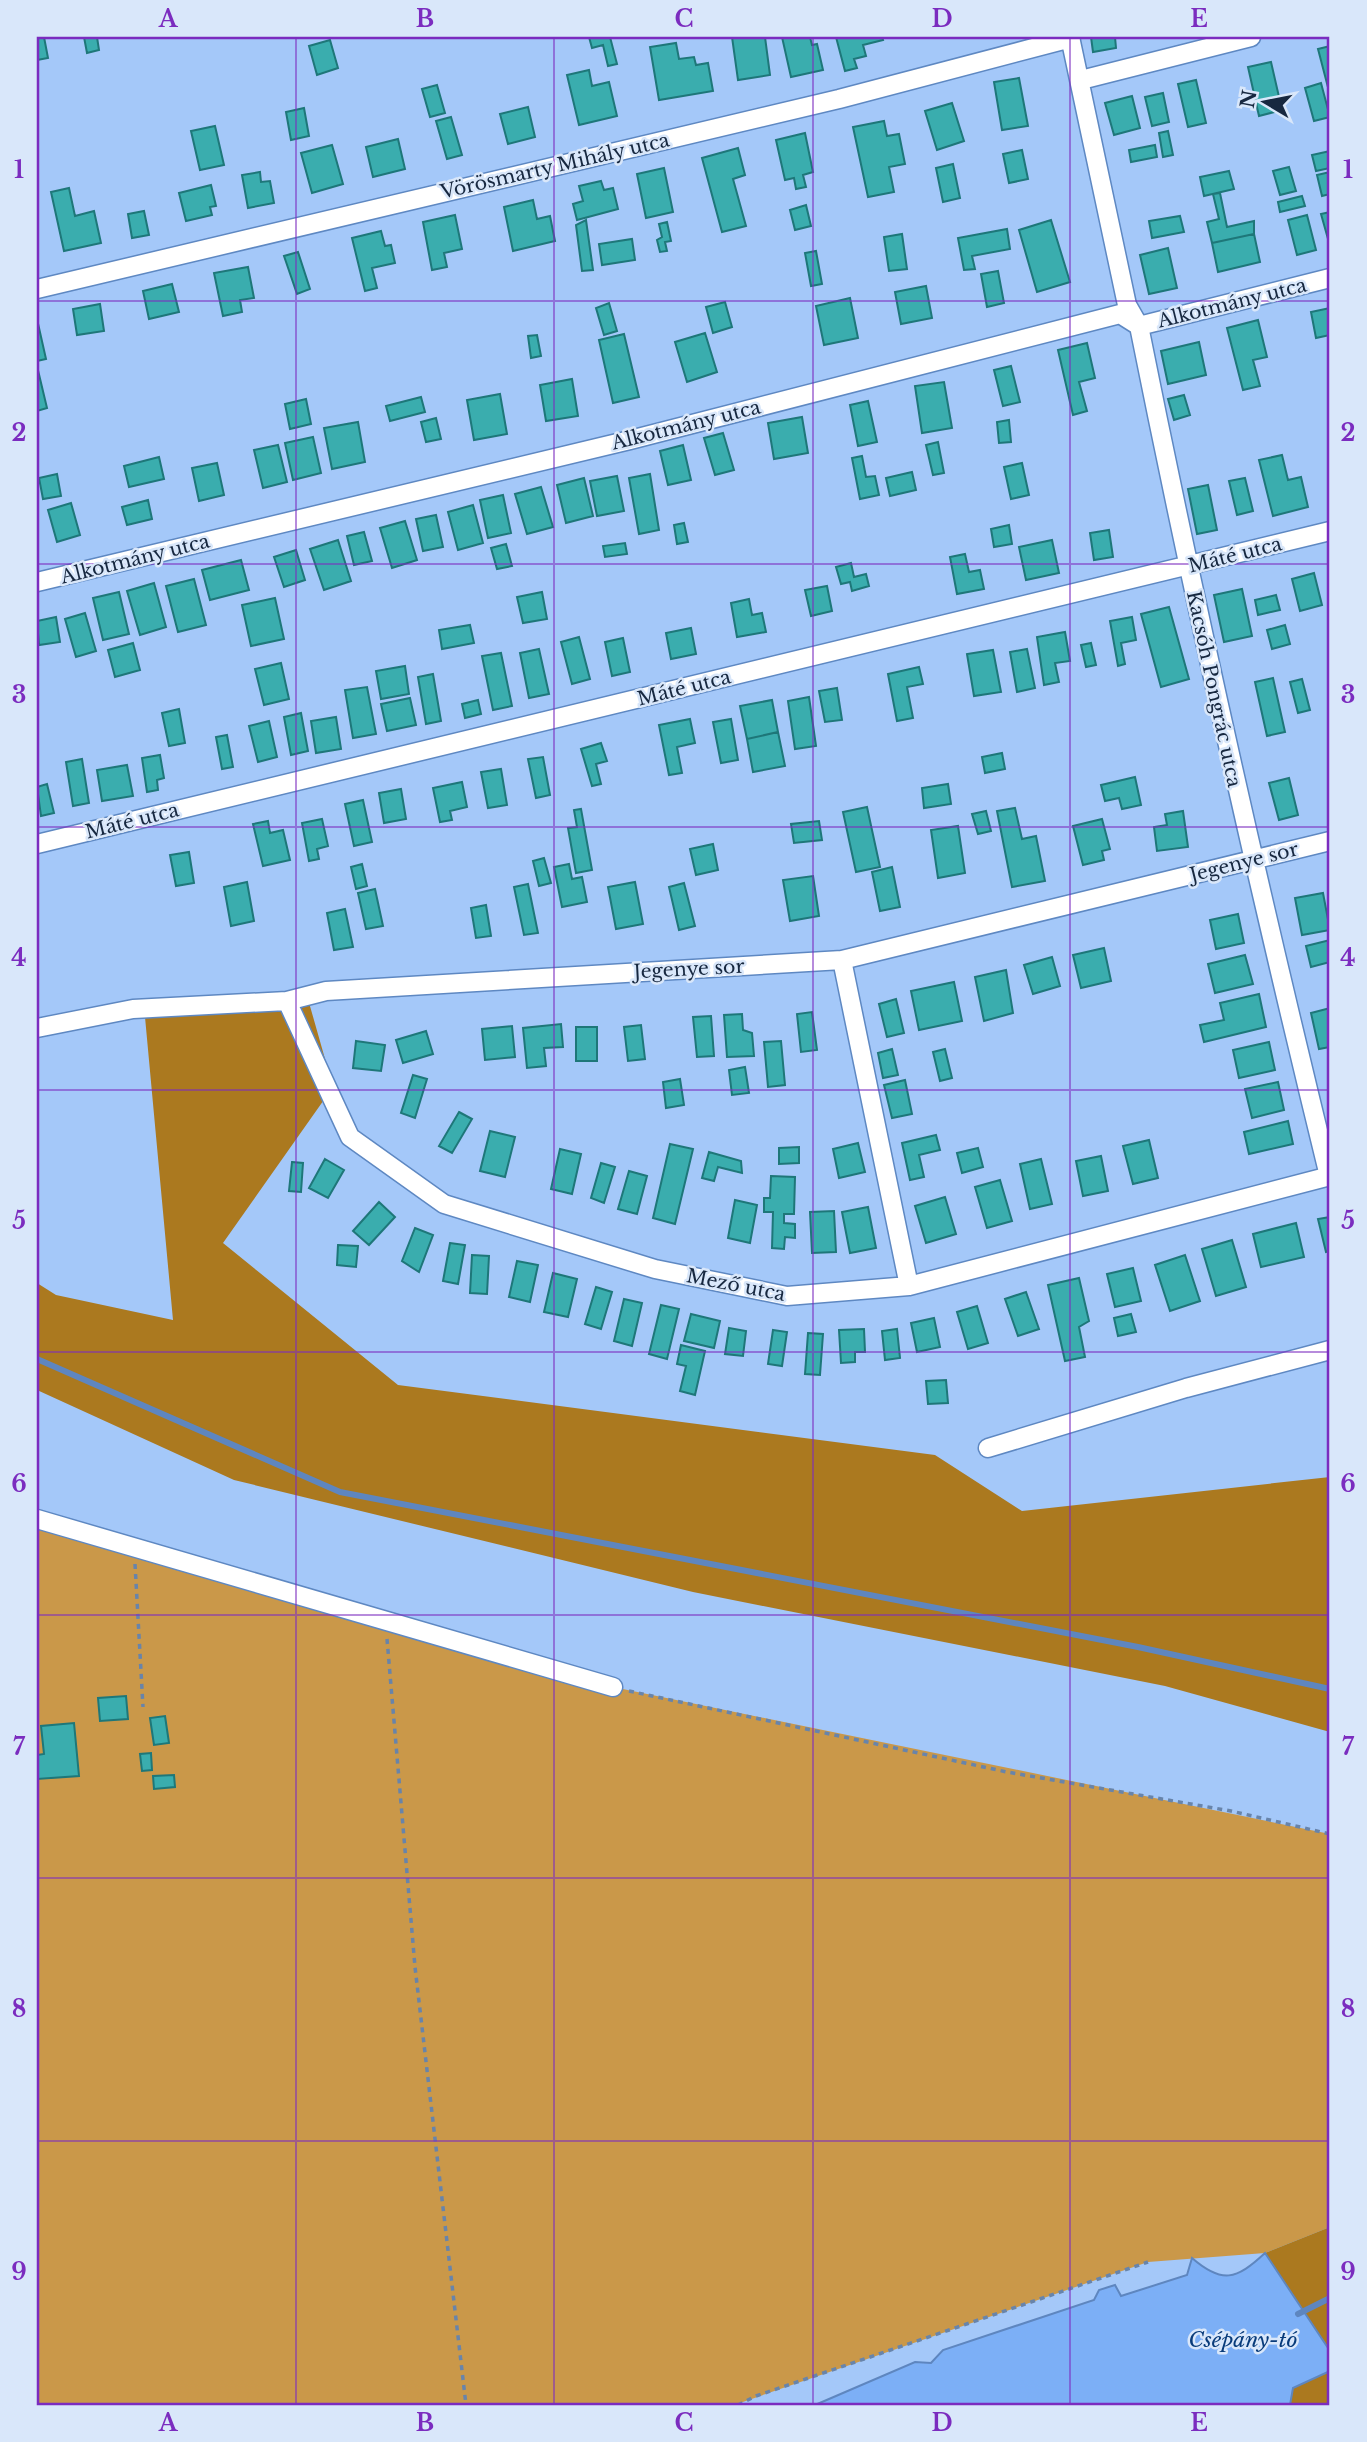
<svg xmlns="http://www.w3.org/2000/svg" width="1367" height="2442" font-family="'Libre Baskerville',serif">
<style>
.green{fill:#ca9849}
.forest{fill:#ab791f}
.water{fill:#7caff6;stroke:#5e86bf;stroke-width:2}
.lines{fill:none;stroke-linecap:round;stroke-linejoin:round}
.stream{stroke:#5e86bf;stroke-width:6}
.building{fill:#3aadae;stroke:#1e7779;stroke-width:2}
.street-casing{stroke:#5e88c2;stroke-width:21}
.path{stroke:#6884aa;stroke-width:3.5;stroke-dasharray:5 5;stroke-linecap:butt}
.street{stroke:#fff;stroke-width:18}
.grid{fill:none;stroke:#7b2cbf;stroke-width:2;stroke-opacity:0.55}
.labels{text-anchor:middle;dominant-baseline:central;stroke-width:5;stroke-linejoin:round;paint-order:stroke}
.street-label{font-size:19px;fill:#172840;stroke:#d9e7fa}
.water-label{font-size:21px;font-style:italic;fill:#083b7a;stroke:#d9e7fa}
.neatline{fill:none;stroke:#7b2cbf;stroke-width:2.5}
.grid-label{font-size:23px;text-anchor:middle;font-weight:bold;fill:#7b2cbf}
</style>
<rect width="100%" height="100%" fill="#a4c8f9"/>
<path class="green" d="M37,1519L613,1687L1330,1834V2227L1265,2253L1148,2262L734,2405H38Z"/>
<path class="forest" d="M306,992L333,1087L223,1243L398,1385L935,1455L1022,1511L1330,1477V1732L1165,1686L693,1592L234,1480L37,1390V1283L56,1295L173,1320L145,1017Z
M1330,2227V2351L1265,2253Z
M1330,2371V2405H1290L1293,2388Z"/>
<path class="water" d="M1265,2253L1330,2351V2371L1293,2388L1290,2405H815L915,2362L931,2363L943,2350L1094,2300L1099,2290L1115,2285L1121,2296L1187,2275L1192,2258C1222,2284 1236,2280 1265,2253Z"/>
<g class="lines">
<path class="stream" d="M37,1359L340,1492L1138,1647L1330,1689
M1298,2314L1330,2298"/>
</g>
<path class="building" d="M37,37H44L48,58L37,60Z
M84,37H97L99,50L87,53Z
M589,37H610L617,64L608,66L603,45L592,48Z
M732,37H765L770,75L738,80Z
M782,37H810L812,45L817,44L823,70L791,77Z
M836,37H882L883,40L863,45L866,56L854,59L857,68L845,71Z
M1091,37H1115L1116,48L1093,52Z
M330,40L338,68L317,75L309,46Z
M676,43L679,59L694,57L696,65L708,63L713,91L659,100L650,47Z
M1330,46V95L1318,49Z
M1271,62L1282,110L1259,116L1248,67Z
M589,70L592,86L609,82L617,116L579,125L567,75Z
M1019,78L1028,126L1002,130L994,82Z
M1196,80L1206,123L1188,127L1178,84Z
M1321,83L1330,117L1314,121L1305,88Z
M437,85L445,113L430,117L422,89Z
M1163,93L1169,122L1152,126L1145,97Z
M1132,96L1140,128L1114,135L1105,103Z
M952,103L964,141L937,150L925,111Z
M528,107L535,137L508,144L500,114Z
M304,108L309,136L291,140L286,112Z
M451,117L462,155L447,159L436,121Z
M884,121L887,136L899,134L905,164L889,167L894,192L868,197L853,127Z
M215,126L224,165L200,170L191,131Z
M1168,131L1173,155L1163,157L1159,133Z
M805,133L813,172L803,175L806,187L796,189L794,178L785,180L776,140Z
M398,139L405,169L373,177L366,147Z
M332,145L343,184L312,193L301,153Z
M1155,145L1157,157L1131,162L1129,150Z
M738,148L745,175L733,179L746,226L722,232L702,158Z
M1022,150L1028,179L1009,183L1003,154Z
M1330,151V168L1316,171L1312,155Z
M953,164L960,198L943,202L936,168Z
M1289,167L1296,191L1280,195L1273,171Z
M664,168L673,212L646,218L637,174Z
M1229,171L1234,189L1204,196L1200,177Z
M260,172L261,182L270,181L274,203L248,208L242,175Z
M1330,172V194L1322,196L1317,175Z
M601,181L604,190L613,188L618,209L577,220L573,204L583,201L579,186Z
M211,185L216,206L210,207L212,215L186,221L179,193Z
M69,188L75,216L94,211L101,243L64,251L51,192Z
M1220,193L1227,227L1254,221V234L1212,243L1207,222L1219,219L1213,194Z
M1302,196L1305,206L1280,212L1278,202Z
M533,200L537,219L550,216L555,241L513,251L504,207Z
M806,205L811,226L795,230L790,210Z
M144,211L149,235L132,238L128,214Z
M1330,212V246L1321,214Z
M455,215L462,249L444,253L447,267L432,270L423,222Z
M1307,215L1316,250L1297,255L1288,220Z
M1180,216L1184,232L1152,238L1149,221Z
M586,220L593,270L582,271L576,225Z
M1051,220L1070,282L1037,292L1019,230Z
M667,222L671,241L665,242L667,251L660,252L657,240L662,237L659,224Z
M1007,229L1010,249L972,256L975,269L964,270L958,238Z
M381,231L385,246L391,245L395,263L372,268L377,288L365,291L352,238Z
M902,234L907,269L889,271L884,237Z
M1254,234L1260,262L1218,272L1212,243Z
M632,239L635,260L602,265L599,244Z
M1168,248L1177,288L1149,294L1140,255Z
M816,251L822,284L811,286L805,253Z
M298,252L310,289L297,294L284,256Z
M248,267L254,298L240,300L242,312L223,316L214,273Z
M998,271L1004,303L987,307L981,274Z
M172,284L179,312L149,319L143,291Z
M926,286L932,318L901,324L895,292Z
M850,298L858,338L824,345L816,306Z
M725,302L732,327L713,333L706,307Z
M609,303L617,331L604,335L596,308Z
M100,304L104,331L77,335L73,309Z
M1330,308V335L1316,338L1311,312Z
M37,319L46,359L37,361Z
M1258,320L1267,357L1253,360L1260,386L1243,390L1227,328Z
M705,333L717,372L687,382L675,342Z
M624,334L639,397L613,403L599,340Z
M537,335L541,356L531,358L528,336Z
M1199,342L1206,375L1168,384L1161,351Z
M1087,343L1095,378L1079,382L1087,411L1073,415L1058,350Z
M37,366L47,408L37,411Z
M1011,366L1020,402L1003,406L994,370Z
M572,379L578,416L546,421L540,385Z
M944,382L952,428L922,433L915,386Z
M500,394L507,434L474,440L467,400Z
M1184,395L1190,415L1174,420L1168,399Z
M421,397L425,412L390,421L386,406Z
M306,399L311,424L290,429L285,404Z
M868,401L877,442L858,446L850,405Z
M802,417L808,453L774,459L768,423Z
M436,418L441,439L426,442L421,422Z
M1009,420L1011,442L999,443L997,422Z
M358,422L365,462L332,469L324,428Z
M723,433L734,470L715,475L704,438Z
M313,437L321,473L293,480L285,443Z
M938,442L944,473L933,475L926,445Z
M278,445L287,482L263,488L254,450Z
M683,445L691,480L668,485L660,451Z
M1282,455L1288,480L1301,477L1308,507L1273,516L1259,460Z
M862,456L866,477L875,476L879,495L860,499L852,458Z
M159,457L164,479L129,487L124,466Z
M217,463L224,495L199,501L192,468Z
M1022,463L1029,495L1011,499L1004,467Z
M912,472L916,490L890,496L886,478Z
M57,474L61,496L43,499L39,478Z
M650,474L659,530L639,534L629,478Z
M617,476L624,511L597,516L590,481Z
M584,478L593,516L566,523L557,485Z
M1245,478L1253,511L1237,515L1229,481Z
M1208,485L1217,530L1197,534L1188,489Z
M541,487L553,527L527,534L515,494Z
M503,495L511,533L488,538L480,500Z
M148,500L152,519L127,525L122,507Z
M71,503L80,535L57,542L48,510Z
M473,505L483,543L458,550L448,512Z
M436,515L443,547L423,551L416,519Z
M405,521L417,560L392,568L380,528Z
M684,523L688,542L677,544L674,525Z
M1009,525L1012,544L994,547L991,529Z
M1109,530L1113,557L1094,560L1090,533Z
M364,532L372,561L354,565L347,536Z
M338,540L351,581L324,590L310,549Z
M1052,540L1059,573L1026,580L1019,547Z
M625,543L627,554L605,557L603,546Z
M506,544L512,566L497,569L491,548Z
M296,550L305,580L284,587L274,557Z
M965,554L969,572L980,570L984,589L957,594L950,557Z
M241,560L249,590L210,600L202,570Z
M851,563L854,577L866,574L869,586L852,591L850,582L841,584L836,567Z
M1314,573L1322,605L1300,611L1292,579Z
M194,579L206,625L178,632L166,586Z
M154,583L166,627L140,635L127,591Z
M827,586L832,611L811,616L805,590Z
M1242,589L1252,636L1224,642L1214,595Z
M119,592L129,634L103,640L93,598Z
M542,592L547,619L523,623L517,597Z
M1276,595L1280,610L1258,615L1255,600Z
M275,598L284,639L251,646L242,605Z
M749,599L752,615L762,613L766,632L737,637L731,603Z
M1169,607L1189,679L1161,687L1141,614Z
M85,613L96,651L76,657L65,619Z
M56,617L60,642L39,645L37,621Z
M1132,617L1136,640L1121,643L1125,664L1118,666L1110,621Z
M470,625L474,643L442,649L439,630Z
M1285,625L1290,644L1272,649L1267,630Z
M691,628L696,654L671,659L666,633Z
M1065,632L1070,661L1055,663L1059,682L1044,685L1037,637Z
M579,637L590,679L572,684L561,642Z
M623,638L630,672L612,676L605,642Z
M133,643L140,670L115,677L108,650Z
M1091,643L1096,665L1086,667L1081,645Z
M539,649L549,694L529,698L520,653Z
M1027,649L1035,688L1017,692L1010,652Z
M993,650L1001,692L974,696L967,654Z
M501,653L512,706L493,710L482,656Z
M281,663L289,699L264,705L255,669Z
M405,666L409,694L381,699L376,671Z
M919,667L923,684L907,687L913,718L897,721L888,674Z
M433,674L441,721L426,724L418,677Z
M1273,678L1285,732L1267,736L1255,682Z
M1302,679L1310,710L1298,713L1290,682Z
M367,687L376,734L353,738L345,690Z
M837,688L842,720L825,722L819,691Z
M809,697L816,746L795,749L788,701Z
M410,698L416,725L387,731L381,704Z
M478,700L481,714L465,718L462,704Z
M772,700L778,732L747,739L740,706Z
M179,709L185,743L169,746L162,713Z
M301,713L308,751L291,755L284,717Z
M336,717L341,749L316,753L311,721Z
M690,719L695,743L677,747L682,773L669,775L659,725Z
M731,719L738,760L721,763L713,722Z
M269,721L277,757L258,762L249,726Z
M778,732L785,766L753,772L747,739Z
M227,735L233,767L222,769L216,737Z
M601,743L607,761L596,764L601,784L592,786L581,749Z
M1002,753L1005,769L985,773L982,757Z
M160,755L164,778L157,780L158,790L147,792L142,758Z
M543,757L550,795L536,798L528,759Z
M82,759L89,803L73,806L66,762Z
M127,765L133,796L102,801L97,770Z
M501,769L507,805L488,808L481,772Z
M1135,777L1141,805L1122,809L1119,798L1105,801L1101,785Z
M1289,778L1298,815L1279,820L1269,783Z
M462,782L467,807L450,811L452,820L440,822L433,788Z
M47,784L54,813L41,816L37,787Z
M948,784L951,804L924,808L922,788Z
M401,789L406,819L384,823L379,793Z
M363,800L372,842L354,846L345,804Z
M867,807L880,867L856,872L843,812Z
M1015,808L1022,839L1036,836L1045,881L1012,887L997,811Z
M581,809L592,870L576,873L568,828L577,827L574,810Z
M986,811L991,831L978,834L972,814Z
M1183,811L1188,847L1157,851L1154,827L1167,825L1165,814Z
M322,819L328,846L317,849L319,859L309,861L302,823Z
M1102,819L1110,849L1102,851L1104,860L1083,865L1073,826Z
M268,821L270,833L283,830L290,860L263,866L253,824Z
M819,821L822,840L794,843L791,824Z
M958,826L965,873L938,878L931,830Z
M713,844L718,870L696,875L690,849Z
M189,852L194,883L176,886L170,855Z
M544,858L551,883L539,886L533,861Z
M362,864L367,886L356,889L351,867Z
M569,864L572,879L582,877L587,902L562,907L554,867Z
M892,867L900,907L880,911L872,872Z
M813,876L819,916L790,921L783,880Z
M247,882L254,921L231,926L224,887Z
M635,882L643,924L616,929L608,887Z
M684,883L695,926L679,930L669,887Z
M528,884L538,933L524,935L514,887Z
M375,889L383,926L366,929L358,893Z
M1323,893L1330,930L1302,935L1295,898Z
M486,905L491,936L476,938L471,908Z
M345,909L353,947L334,950L327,913Z
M1238,914L1244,943L1216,949L1210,920Z
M1330,940V962L1311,967L1306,946Z
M1104,948L1111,981L1081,988L1073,955Z
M1245,955L1253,984L1215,993L1208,964Z
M1052,957L1060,986L1033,994L1024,965Z
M1006,970L1013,1013L984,1021L975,977Z
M954,982L962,1021L919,1030L911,991Z
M1259,994L1266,1027L1204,1042L1200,1025L1224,1020L1220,1003Z
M896,999L904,1033L887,1037L879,1004Z
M1330,1008V1047L1319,1049L1311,1013Z
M812,1012L817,1050L801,1052L797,1014Z
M742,1014L743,1030L752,1033L754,1056L727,1057L724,1015Z
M711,1016L714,1056L697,1057L693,1017Z
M561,1024L563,1047L544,1048L546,1066L527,1068L523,1028Z
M641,1025L645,1059L628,1061L624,1027Z
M512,1026L515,1057L485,1060L482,1029Z
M576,1027H597V1061H576Z
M426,1031L433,1054L403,1063L396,1040Z
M356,1041L385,1045L381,1071L353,1068Z
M781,1041L785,1085L768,1087L764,1042Z
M1269,1042L1275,1070L1239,1078L1233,1050Z
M892,1049L898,1075L883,1078L878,1053Z
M945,1049L952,1078L940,1081L933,1052Z
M745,1067L749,1093L732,1095L729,1070Z
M413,1075L427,1079L415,1118L401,1113Z
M680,1079L684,1105L666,1108L663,1082Z
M905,1080L912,1114L892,1118L884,1085Z
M1278,1082L1284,1110L1252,1118L1245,1089Z
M459,1112L472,1119L452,1153L439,1146Z
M1288,1121L1293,1144L1249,1154L1244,1132Z
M490,1131L515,1137L505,1177L480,1171Z
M936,1135L940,1150L919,1155L924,1177L910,1180L902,1143Z
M1149,1140L1158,1178L1133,1184L1123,1146Z
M858,1143L865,1172L839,1178L833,1149Z
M670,1144L693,1149L675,1224L653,1218Z
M799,1147V1163L779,1164V1148Z
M978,1148L983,1167L962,1173L957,1153Z
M560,1149L581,1154L572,1194L551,1189Z
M709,1152L741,1161L742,1173L718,1167L714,1181L702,1178Z
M1101,1156L1108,1191L1083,1196L1076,1161Z
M325,1159L344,1170L328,1198L309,1188Z
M1041,1159L1052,1204L1030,1209L1020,1164Z
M292,1162L303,1163L301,1192L289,1191Z
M601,1163L615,1167L604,1203L591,1198Z
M629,1171L647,1176L637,1214L618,1209Z
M771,1176L795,1177L794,1214H784V1223L795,1224V1238L785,1237L784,1249L772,1248L773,1212H764V1198H770Z
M1000,1180L1012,1221L987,1228L975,1187Z
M945,1197L956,1234L926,1243L915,1206Z
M735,1200L757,1205L750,1243L728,1238Z
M379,1202L395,1217L369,1245L353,1231Z
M868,1207L876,1248L850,1253L842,1212Z
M834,1211L836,1252L812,1253L810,1212Z
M1330,1217V1251L1326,1252L1318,1219Z
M1296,1223L1304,1257L1261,1267L1253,1234Z
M415,1228L433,1235L419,1272L402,1261Z
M1232,1240L1246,1287L1216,1296L1202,1249Z
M450,1243L465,1245L458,1284L443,1281Z
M338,1245L358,1246L356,1267L337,1265Z
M472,1255L489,1256L487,1294L470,1293Z
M1185,1255L1200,1301L1170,1311L1155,1265Z
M517,1261L538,1265L530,1302L509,1297Z
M1133,1268L1141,1301L1115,1307L1107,1274Z
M553,1273L577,1279L568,1317L544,1312Z
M1079,1278L1089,1321L1079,1327L1085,1357L1065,1361L1048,1285Z
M596,1287L612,1292L601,1329L585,1324Z
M1026,1292L1039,1329L1018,1336L1005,1299Z
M624,1299L642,1303L632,1346L614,1341Z
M661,1305L679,1309L667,1359L649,1354Z
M977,1306L988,1343L968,1349L957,1312Z
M691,1314L720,1321L714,1348L684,1341Z
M1131,1314L1136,1332L1118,1336L1114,1318Z
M934,1318L940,1347L917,1352L911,1323Z
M729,1328L746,1331L743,1356L725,1354Z
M864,1329L865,1352H855V1362L841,1363L839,1330Z
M897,1329L900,1358L885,1360L882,1331Z
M773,1330L787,1332L782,1366L768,1364Z
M808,1333L823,1334L820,1375L805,1374Z
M681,1345L705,1351L695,1395L680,1391L686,1366L677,1364Z
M946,1380L948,1403L928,1404L926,1381Z
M126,1696L128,1719L100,1721L98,1698Z
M165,1716L169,1743L154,1745L150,1718Z
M74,1723L79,1776L37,1779V1755L44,1754L41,1726Z
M151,1753L152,1770L142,1771L140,1754Z
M174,1775L175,1787L154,1789L153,1776Z"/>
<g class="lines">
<g class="street-casing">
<path id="street" d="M1070,37L1127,305L1139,326C1196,611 1260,894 1329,1176
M1081,80L1251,37
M37,289L839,99L1071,38
M37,582L630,440L1120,314L1139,326L1330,278
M37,844L1330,531
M842,960L909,1286
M287,1001L350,1137L444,1204L655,1269L787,1296L909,1286L1330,1176
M37,1028L133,1009L287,1001L326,991L842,960L1330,841
M988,1448L1186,1388L1330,1350
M37,1519L613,1687"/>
</g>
<path class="path" d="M135,1564L143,1707
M387,1639L415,1967L466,2405
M629,1691L1007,1772L1231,1811L1330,1834
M738,2405L756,2396L1148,2262"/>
<use href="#street" class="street"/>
</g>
<path class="grid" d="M296,37V2405M554,37V2405M813,37V2405M1070,37V2405M37,301H1330M37,564H1330M37,827H1330M37,1090H1330M37,1352H1330M37,1615H1330M37,1878H1330M37,2141H1330"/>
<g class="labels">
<g class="street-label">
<text transform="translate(555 166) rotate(-13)">Vörösmarty Mihály utca</text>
<text transform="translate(1232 303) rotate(-14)">Alkotmány utca</text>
<text transform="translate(686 425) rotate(-14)">Alkotmány utca</text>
<text transform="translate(1235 555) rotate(-14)">Máté utca</text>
<text transform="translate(135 559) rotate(-14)">Alkotmány utca</text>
<text transform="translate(684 688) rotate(-14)">Máté utca</text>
<text transform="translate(1214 689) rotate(78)">Kacsóh Pongrác utca</text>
<text transform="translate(132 821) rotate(-14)">Máté utca</text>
<text transform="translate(1244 862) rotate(-14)">Jegenye sor</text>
<text transform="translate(689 969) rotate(-3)">Jegenye sor</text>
<text transform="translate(736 1285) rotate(11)">Mező utca</text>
</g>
<g class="water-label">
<text x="1243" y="2340">Csépány-tó</text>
</g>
</g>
<rect width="1367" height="2442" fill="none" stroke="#d9e7fa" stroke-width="77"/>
<g transform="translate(1265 102) rotate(280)" stroke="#d9e7fa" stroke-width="5" paint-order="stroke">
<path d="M0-5L12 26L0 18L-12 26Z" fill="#172840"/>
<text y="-10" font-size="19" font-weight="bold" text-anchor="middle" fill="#172840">N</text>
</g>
<rect x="38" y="38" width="1290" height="2366" class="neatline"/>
<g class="grid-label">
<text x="168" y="27">A</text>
<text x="425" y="27">B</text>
<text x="684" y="27">C</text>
<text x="942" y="27">D</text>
<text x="1199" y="27">E</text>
<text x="19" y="178">1</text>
<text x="1348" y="178">1</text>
<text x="19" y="441">2</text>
<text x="1348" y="441">2</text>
<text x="19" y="703">3</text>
<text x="1348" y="703">3</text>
<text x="19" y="966">4</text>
<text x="1348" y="966">4</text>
<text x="19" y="1229">5</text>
<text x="1348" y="1229">5</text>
<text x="19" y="1492">6</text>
<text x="1348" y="1492">6</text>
<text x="19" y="1755">7</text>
<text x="1348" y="1755">7</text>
<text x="19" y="2017">8</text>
<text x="1348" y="2017">8</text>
<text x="19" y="2280">9</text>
<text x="1348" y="2280">9</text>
<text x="168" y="2431">A</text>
<text x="425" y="2431">B</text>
<text x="684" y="2431">C</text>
<text x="942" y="2431">D</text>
<text x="1199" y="2431">E</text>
</g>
</svg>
